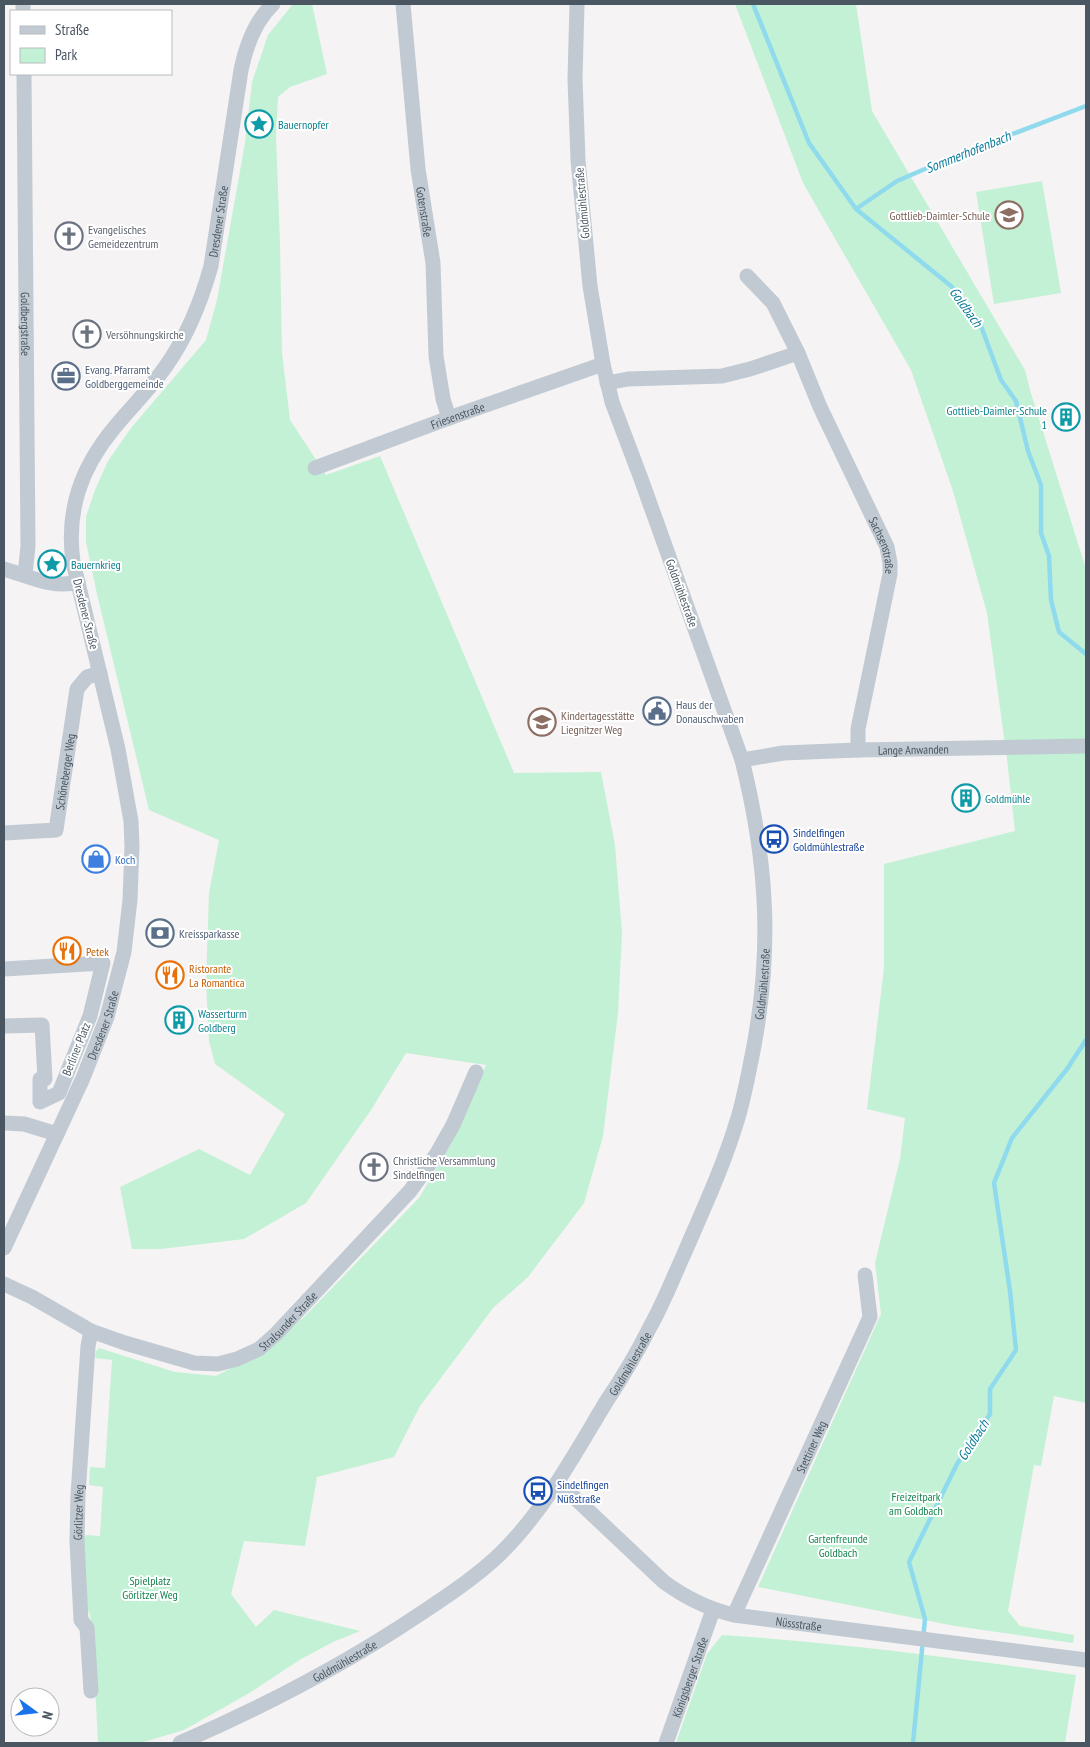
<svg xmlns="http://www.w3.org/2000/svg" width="1090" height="1747" font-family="'PT Sans Narrow',sans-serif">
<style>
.green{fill:#c3f1d5}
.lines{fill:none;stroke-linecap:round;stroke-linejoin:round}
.stream{stroke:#90daee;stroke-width:4.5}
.minor{stroke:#c1cad2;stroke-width:15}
.labels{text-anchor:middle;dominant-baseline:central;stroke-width:4;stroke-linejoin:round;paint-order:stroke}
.culture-label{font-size:12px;fill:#0d838f;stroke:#fff;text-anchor:start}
.street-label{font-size:12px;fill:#4a5661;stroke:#fff}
.education-label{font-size:12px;fill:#785e54;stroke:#fff;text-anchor:end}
.worship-label{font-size:12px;fill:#5b616d;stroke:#fff;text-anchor:start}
.service-label{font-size:12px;fill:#4e5e75;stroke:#fff;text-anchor:start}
.transit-label{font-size:12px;fill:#164399;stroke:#fff;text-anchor:start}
.shop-label{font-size:12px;fill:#366cbe;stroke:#fff;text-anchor:start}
.food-label{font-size:12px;fill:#c56008;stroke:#fff;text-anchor:start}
.park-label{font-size:12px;fill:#17864f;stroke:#fff}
.water-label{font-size:14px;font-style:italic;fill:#0c7c9b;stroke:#fff}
</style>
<rect width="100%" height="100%" fill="#f5f3f3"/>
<path class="green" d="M293,4H312L327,74L290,87L278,97L276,136L280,244L282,353L290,420L326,475L380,456L514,773L601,772L615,845L622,933L618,1013L603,1136L584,1203L528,1277L493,1308L420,1406L394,1457L317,1477L305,1546L244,1541L231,1594L256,1627L274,1610L360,1631L333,1642L301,1659L251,1692L184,1730L140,1743H98L93,1645L90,1614L83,1602L80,1538L87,1535L100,1536L103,1487L89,1485L90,1467L105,1468L112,1360L95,1358L96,1351L99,1348L175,1372L216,1376L265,1351L306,1315L419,1198L451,1144L486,1065L406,1053L371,1110L306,1203L244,1239L161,1249H132L120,1187L199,1149L250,1175L285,1114L215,1064L209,1041L206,982L209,893L219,840L149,810L97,594L86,542V517L95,490L108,461L131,428L206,340L217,300L245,143L252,82L268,35Z
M735,4H856L872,111L1025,370L1030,390L1086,569V1403L1054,1396L1041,1466L1034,1465L1008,1611L1020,1626L1074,1635L1073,1643L955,1626L758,1587L881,1314L875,1263L900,1159L905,1118L867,1109L884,968V864L1015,831L1007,759L987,613L953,491L911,370L803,183Z
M1042,181L1061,293L994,304L976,192Z
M722,1635C841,1643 958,1658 1076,1675L1065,1743H676L707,1654Z"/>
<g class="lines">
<path class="stream" d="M753,4L809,143L856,209L951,286L981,326L1001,380L1016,401L1028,451L1041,485V533L1049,556L1051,600L1059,632L1086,654
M856,209L897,181L955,156L1086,106
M913,1743L925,1619L909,1562L957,1464L990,1414V1389L1016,1350L1010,1291L994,1183L1012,1138L1067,1069L1086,1040"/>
<g class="minor">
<path id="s1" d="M403,4L418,169L433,263L436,356L443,399L449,418"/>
<path d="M23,11V4"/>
<path id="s2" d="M24,74L28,546L25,575"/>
<path id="s3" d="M747,276L773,303L798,353L820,407L887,547L890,563V574L858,729V750"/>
<path d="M607,383L628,379L722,376L750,369L798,353"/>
<path id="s4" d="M315,468L449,418L603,364"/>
<path d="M4,569C28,576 53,589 78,582"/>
<path id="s5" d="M742,760L783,753L858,750L1086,746"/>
<path id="s6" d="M4,833L56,830L77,689L87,677L100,673"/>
<path d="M4,969L103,963L90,1016L59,1093L40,1102V1079H45L42,1025L4,1026"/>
<path d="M4,1123L24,1124L57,1134"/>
<path id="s7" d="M4,1248L83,1078L107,1017L124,952L130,900L132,846L131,821L118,749L73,562C66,510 81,468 114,428C131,407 151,388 166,366C188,335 201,302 211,266L241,70C246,46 255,21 273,4"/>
<path id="s8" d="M4,1284L32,1297L91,1331L125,1343L194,1363L218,1364L237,1359L259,1349L276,1334L410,1191L436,1155L453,1125L476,1072"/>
<path id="s9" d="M558,1482L664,1582C686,1598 708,1609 734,1615L1086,1660"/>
<path id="s10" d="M734,1615L870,1317L865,1275"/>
<path id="s11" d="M91,1691L87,1628L81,1620L77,1541L78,1495L88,1346L91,1331"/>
<path id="s12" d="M180,1743C263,1707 344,1665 420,1614C447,1596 476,1577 500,1554C544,1511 574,1455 606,1402C622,1378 637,1353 650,1327C663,1304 673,1278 684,1254C703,1210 723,1167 737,1121C743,1102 747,1081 751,1061C773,955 768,864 742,760L640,476L612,402L603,364L590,286L578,160L575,79L577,4"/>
<path id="s13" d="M666,1743L713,1610"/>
</g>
</g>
<defs>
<g id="sight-ring" transform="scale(1.4375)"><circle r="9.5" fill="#fff" stroke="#0f9aa8" stroke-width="1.5"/><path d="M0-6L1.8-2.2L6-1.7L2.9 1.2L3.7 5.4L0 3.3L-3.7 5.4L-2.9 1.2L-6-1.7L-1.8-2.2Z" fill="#0f9aa8"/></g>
<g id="school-ring" transform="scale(1.4375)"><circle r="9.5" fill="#fff" stroke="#8d6e63" stroke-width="1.5"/><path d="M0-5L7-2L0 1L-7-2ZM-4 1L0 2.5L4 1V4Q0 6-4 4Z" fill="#8d6e63"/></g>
<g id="church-ring" transform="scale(1.4375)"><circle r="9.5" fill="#fff" stroke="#6b7280" stroke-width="1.5"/><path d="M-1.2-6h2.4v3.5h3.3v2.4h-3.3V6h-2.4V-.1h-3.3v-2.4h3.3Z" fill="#6b7280"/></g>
<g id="office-ring" transform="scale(1.4375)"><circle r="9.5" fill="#fff" stroke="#5c6f8a" stroke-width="1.5"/><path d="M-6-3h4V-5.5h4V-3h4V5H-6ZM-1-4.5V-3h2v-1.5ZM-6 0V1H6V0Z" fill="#5c6f8a"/></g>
<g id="building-ring" transform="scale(1.4375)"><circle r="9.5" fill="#fff" stroke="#0f9aa8" stroke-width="1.5"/><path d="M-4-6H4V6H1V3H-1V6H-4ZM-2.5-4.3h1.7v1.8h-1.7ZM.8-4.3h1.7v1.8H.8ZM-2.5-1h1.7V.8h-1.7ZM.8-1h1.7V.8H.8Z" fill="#0f9aa8"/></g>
<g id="civic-ring" transform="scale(1.4375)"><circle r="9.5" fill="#fff" stroke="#5c6f8a" stroke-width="1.5"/><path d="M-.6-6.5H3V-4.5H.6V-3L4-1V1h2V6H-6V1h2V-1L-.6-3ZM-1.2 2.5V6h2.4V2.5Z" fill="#5c6f8a"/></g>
<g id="bus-ring" transform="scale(1.4375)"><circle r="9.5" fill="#fff" stroke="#1a4fb4" stroke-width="1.5"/><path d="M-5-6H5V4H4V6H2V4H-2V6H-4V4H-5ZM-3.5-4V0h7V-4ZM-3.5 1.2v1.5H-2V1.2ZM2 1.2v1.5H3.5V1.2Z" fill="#1a4fb4"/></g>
<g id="shop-ring" transform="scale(1.4375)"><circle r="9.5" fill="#fff" stroke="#3f7fe0" stroke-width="1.5"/><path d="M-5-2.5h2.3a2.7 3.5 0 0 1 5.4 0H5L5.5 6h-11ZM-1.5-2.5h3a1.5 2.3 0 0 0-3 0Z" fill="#3f7fe0"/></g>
<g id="bank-ring" transform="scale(1.4375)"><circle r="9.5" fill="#fff" stroke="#5c6f8a" stroke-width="1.5"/><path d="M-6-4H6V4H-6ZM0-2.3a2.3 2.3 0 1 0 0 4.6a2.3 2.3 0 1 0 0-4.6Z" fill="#5c6f8a"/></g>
<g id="restaurant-ring" transform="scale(1.4375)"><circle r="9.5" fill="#fff" stroke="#e8710a" stroke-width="1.5"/><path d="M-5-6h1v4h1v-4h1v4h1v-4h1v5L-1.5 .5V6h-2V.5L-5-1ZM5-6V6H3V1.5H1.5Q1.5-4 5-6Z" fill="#e8710a"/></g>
</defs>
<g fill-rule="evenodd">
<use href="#sight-ring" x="259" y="124"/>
<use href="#school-ring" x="1009" y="215"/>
<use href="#church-ring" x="69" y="236"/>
<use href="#church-ring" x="87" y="334"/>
<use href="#office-ring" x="66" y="376"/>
<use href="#building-ring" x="1066" y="417"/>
<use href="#sight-ring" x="52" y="564"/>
<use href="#civic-ring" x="657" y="711"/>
<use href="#school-ring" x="542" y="722"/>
<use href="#building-ring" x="966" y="798"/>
<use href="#bus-ring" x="774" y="839"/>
<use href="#shop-ring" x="96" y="859"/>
<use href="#bank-ring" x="160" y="933"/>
<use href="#restaurant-ring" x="67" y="951"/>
<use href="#restaurant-ring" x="170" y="975"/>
<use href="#building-ring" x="179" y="1020"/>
<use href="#church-ring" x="374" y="1167"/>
<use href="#bus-ring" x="538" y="1491"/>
</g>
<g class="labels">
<g class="culture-label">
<text x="278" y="124">Bauernopfer</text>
<text x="1047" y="410" text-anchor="end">Gottlieb-Daimler-Schule<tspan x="1047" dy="14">1</tspan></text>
<text x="71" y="564">Bauernkrieg</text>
<text x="985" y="798">Goldmühle</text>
<text x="198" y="1013">Wasserturm<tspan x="198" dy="14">Goldberg</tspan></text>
</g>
<g class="street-label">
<text transform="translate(582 203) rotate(-95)">Goldmühlestraße</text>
<text stroke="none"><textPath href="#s1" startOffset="209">Gotenstraße</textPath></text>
<text stroke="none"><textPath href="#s7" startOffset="1098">Dresdener Straße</textPath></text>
<text stroke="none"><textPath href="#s2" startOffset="250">Goldbergstraße</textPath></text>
<text stroke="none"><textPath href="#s4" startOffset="152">Friesenstraße</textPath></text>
<text stroke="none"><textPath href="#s3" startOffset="304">Sachsenstraße</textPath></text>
<text transform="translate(682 593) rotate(70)">Goldmühlestraße</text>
<text transform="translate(86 614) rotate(76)">Dresdener Straße</text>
<text stroke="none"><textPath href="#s5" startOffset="172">Lange Anwanden</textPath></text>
<text stroke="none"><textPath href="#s6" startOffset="111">Schöneberger Weg</textPath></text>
<text stroke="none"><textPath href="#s12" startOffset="1009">Goldmühlestraße</textPath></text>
<text stroke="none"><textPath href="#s7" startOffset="244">Dresdener Straße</textPath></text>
<text transform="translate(76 1049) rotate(-68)">Berliner Platz</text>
<text stroke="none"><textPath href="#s8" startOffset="315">Stralsunder Straße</textPath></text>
<text stroke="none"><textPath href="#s12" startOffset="604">Goldmühlestraße</textPath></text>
<text stroke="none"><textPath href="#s10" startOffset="185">Stettiner Weg</textPath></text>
<text stroke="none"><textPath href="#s11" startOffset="181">Görlitzer Weg</textPath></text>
<text stroke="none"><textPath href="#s9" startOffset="289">Nüssstraße</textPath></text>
<text stroke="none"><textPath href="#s12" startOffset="184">Goldmühlestraße</textPath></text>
<text stroke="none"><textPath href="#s13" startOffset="70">Königsberger Straße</textPath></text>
</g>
<g class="education-label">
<text x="990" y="215">Gottlieb-Daimler-Schule</text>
<text x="561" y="715" text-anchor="start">Kindertagesstätte<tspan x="561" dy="14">Liegnitzer Weg</tspan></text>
</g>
<g class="worship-label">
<text x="88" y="229">Evangelisches<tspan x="88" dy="14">Gemeidezentrum</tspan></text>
<text x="106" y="334">Versöhnungskirche</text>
<text x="393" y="1160">Christliche Versammlung<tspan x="393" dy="14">Sindelfingen</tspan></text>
</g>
<g class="service-label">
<text x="85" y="369">Evang. Pfarramt<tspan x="85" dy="14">Goldberggemeinde</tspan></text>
<text x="676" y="704">Haus der<tspan x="676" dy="14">Donauschwaben</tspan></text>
<text x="179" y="933">Kreissparkasse</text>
</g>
<g class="transit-label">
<text x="793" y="832">Sindelfingen<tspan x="793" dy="14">Goldmühlestraße</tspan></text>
<text x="557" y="1484">Sindelfingen<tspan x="557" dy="14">Nüßstraße</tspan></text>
</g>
<g class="shop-label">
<text x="115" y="859">Koch</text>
</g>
<g class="food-label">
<text x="86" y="951">Petek</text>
<text x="189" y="968">Ristorante<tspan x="189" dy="14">La Romantica</tspan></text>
</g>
<g class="park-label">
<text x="916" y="1496">Freizeitpark<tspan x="916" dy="14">am Goldbach</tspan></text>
<text x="838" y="1538">Gartenfreunde<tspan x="838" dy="14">Goldbach</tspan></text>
<text x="150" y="1580">Spielplatz<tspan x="150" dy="14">Görlitzer Weg</tspan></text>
</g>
<g class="water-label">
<text transform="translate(968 152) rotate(-22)">Sommerhofenbach</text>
<text transform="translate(966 307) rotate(54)">Goldbach</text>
<text transform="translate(973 1440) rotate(-57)">Goldbach</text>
</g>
</g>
<rect width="1090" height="1747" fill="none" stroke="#4a5661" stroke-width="10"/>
<rect x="10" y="10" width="162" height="65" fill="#ffffff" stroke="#b7bbc0"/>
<rect x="20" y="26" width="25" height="8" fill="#c1cad2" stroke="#b7bbc0"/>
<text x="55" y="35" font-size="15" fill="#4a5661">Straße</text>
<rect x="20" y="48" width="25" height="15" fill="#c3f1d5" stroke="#b7bbc0"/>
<text x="55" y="60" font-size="15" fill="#4a5661">Park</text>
<g transform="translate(35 1712) rotate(105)"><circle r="24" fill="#ffffff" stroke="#b7bbc0"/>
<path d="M0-4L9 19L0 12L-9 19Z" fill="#1a73e8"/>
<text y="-8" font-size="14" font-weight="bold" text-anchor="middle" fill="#4a5661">N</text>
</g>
</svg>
